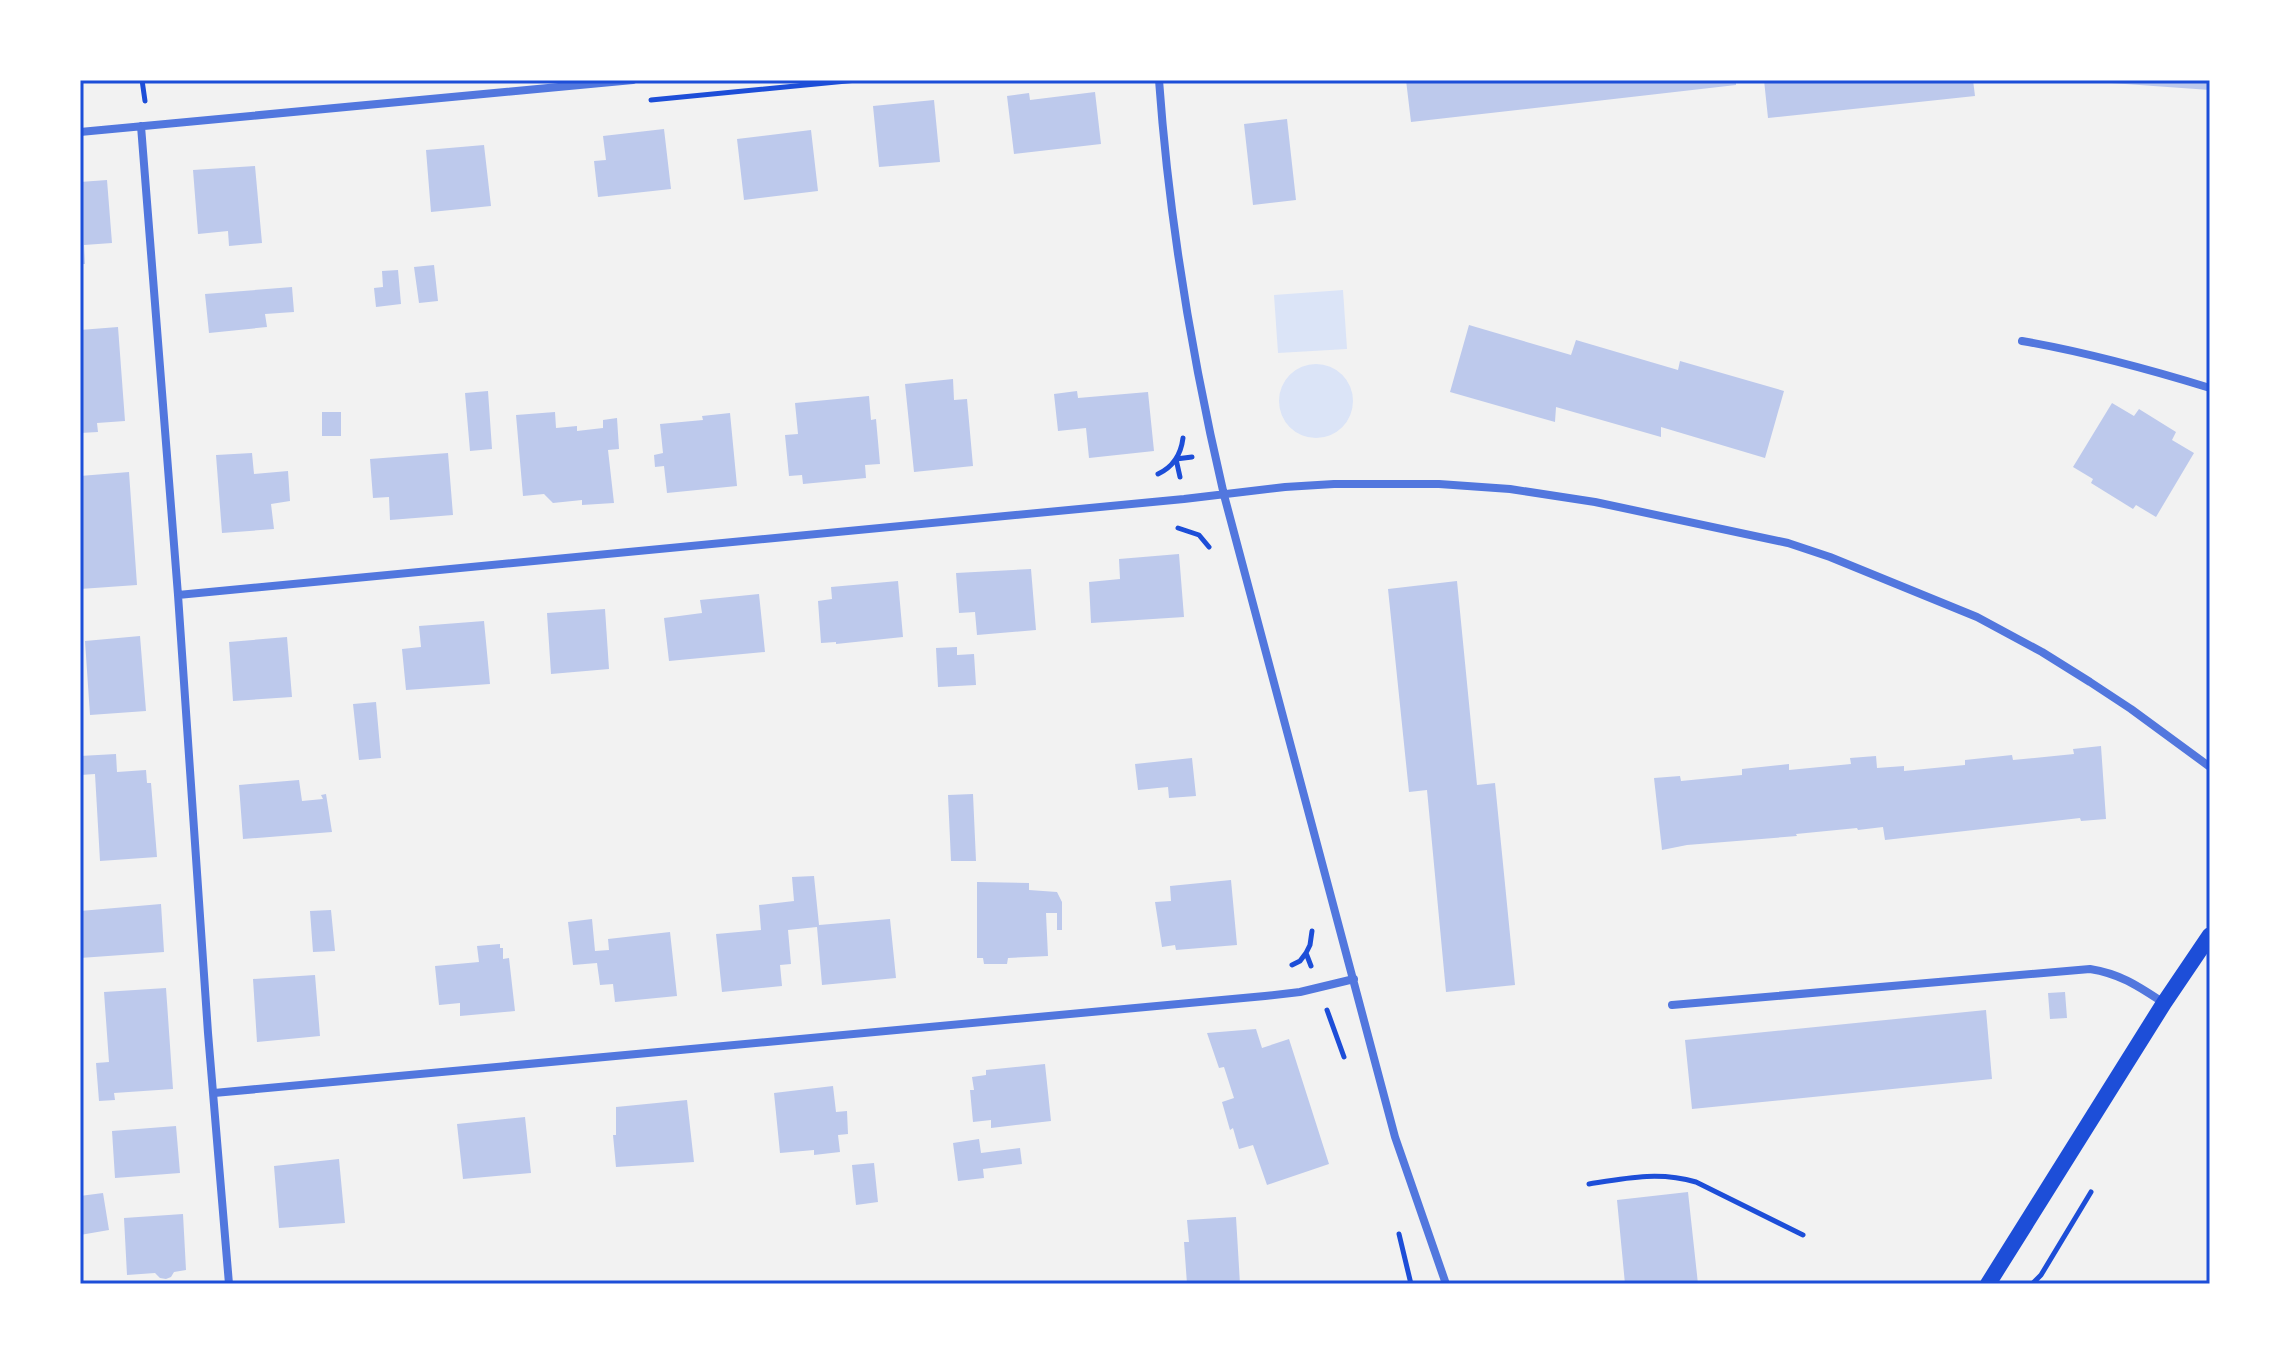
<svg xmlns="http://www.w3.org/2000/svg" width="2290" height="1364" font-family="Raleway,sans-serif">
<style>
.green{fill:#dbe4f7}
.building{fill:#bdc9ec}
.lines{fill:none;stroke-linecap:round;stroke-linejoin:round}
.path{stroke:#1d4ed8;stroke-width:5}
.minor{stroke:#5277de;stroke-width:8}
.secondary{stroke:#1d4ed8;stroke-width:16}
.neatline{fill:none;stroke:#1d4ed8;stroke-width:3}
</style>
<rect width="100%" height="100%" fill="#f2f2f2"/>
<path class="green" d="M1343,290L1347,349L1278,353L1274,295Z
M1279 401a37 37 0 1 1 74 0a37 37 0 1 1-74 0Z"/>
<path class="building" d="M1406,80H1736V85L1411,122Z
M1764,80H1973L1975,96L1768,118Z
M2097,80H2210V90L2097,82Z
M1095,92L1101,144L1014,154L1007,96L1029,93L1030,100Z
M934,100L940,162L879,167L873,106Z
M1287,119L1296,200L1253,205L1244,124Z
M664,129L671,189L598,197L594,161L606,160L603,136Z
M811,130L818,191L744,200L737,139Z
M484,145L491,206L431,212L426,150Z
M255,166L262,243L229,246L228,231L198,234L193,170Z
M107,180L112,243L84,245L85,264H80V182Z
M434,265L438,301L419,303L414,267Z
M398,270L401,304L376,307L374,288L383,287L382,271Z
M292,287L294,312L265,314L267,327L209,333L205,294Z
M1469,325L1571,355L1576,340L1678,370L1680,361L1784,391L1765,458L1661,427V437L1556,407L1555,422L1450,392Z
M118,327L125,421L97,423L98,432L80,433V330Z
M953,379L954,400L967,399L973,466L914,472L905,384Z
M488,391L492,449L470,451L465,393Z
M1077,391L1078,398L1148,392L1154,451L1089,458L1086,428L1058,431L1054,394Z
M869,396L871,420L876,419L880,464L865,465L866,478L803,484L802,475L789,476L785,435L798,434L795,403Z
M2112,403L2134,416L2139,409L2176,432L2172,440L2194,453L2156,517L2136,505L2133,509L2091,483L2093,479L2073,467Z
M322,412H341V436H322Z
M555,412L556,428L577,426V431L603,428V420L617,418L619,449L608,450L614,503L582,505V500L553,503L544,494L523,496L516,415Z
M730,413L737,486L667,493L664,466L655,467L654,455L663,453L660,424L703,420L702,416Z
M252,453L254,474L288,471L290,501L271,504L274,529L222,533L216,455Z
M448,453L453,515L390,520L389,497L373,498L370,459Z
M129,472L137,585L80,589V476Z
M1179,554L1184,617L1091,623L1089,582L1120,579L1119,559Z
M1031,569L1036,630L977,635L975,612L959,613L956,573Z
M898,581L903,637L836,644V642L821,643L818,601L832,599L831,587Z
M1457,581L1477,785L1495,783L1515,985L1446,992L1427,790L1409,792L1388,589Z
M759,594L765,652L669,661L664,618L702,613L700,600Z
M605,609L609,669L551,674L547,613Z
M484,621L490,684L406,690L402,649L421,647L419,626Z
M140,636L146,711L90,715L85,641Z
M287,637L292,697L233,701L229,642Z
M957,647V655L974,654L976,685L938,687L936,648Z
M376,702L381,758L359,760L353,704Z
M2101,746L2106,819L2081,821L2080,818L1885,840L1883,827L1858,830L1857,828L1796,834L1797,836L1687,845L1662,850L1654,778L1680,776L1681,781L1742,775V769L1789,764V770L1851,764L1850,758L1876,756L1877,768L1904,766V771L1965,765V760L2012,755L2013,760L2074,754L2073,749Z
M116,754L117,772L146,770L147,783H151L157,857L100,861L95,774L80,775V756Z
M1192,758L1196,796L1169,798L1168,787L1138,790L1135,764Z
M299,780L302,801L323,799L321,795L326,794L332,832L243,839L239,785Z
M973,794L976,861H951L948,795Z
M814,876L819,925L890,919L896,978L822,985L817,927L788,930L791,964L780,965L782,986L722,992L716,934L761,930L759,905L794,901L792,877Z
M1231,880L1237,945L1176,950L1175,945L1162,947L1155,902L1171,901L1170,886Z
M977,882L1029,883V890L1057,892L1062,902V930H1057V913H1046L1048,956L1008,958L1007,964H984L983,958H977Z
M161,904L164,952L80,958V911Z
M331,910L335,951L313,952L310,911Z
M592,919L595,951L609,950L608,939L670,932L677,996L615,1002L613,984L600,985L597,963L573,965L568,922Z
M500,944V948H503V959L509,958L515,1011L460,1016V1003L439,1005L435,966L479,962L477,946Z
M315,975L320,1036L257,1042L253,979Z
M166,988L173,1089L114,1093L115,1100L99,1101L96,1063L109,1062L104,992Z
M2065,992L2067,1018L2050,1019L2048,993Z
M1986,1010L1992,1079L1692,1109L1685,1040Z
M1256,1029L1262,1048L1289,1039L1329,1164L1267,1185L1253,1145L1239,1149L1233,1128L1230,1130L1222,1102L1234,1098L1224,1067L1219,1068L1207,1033Z
M1045,1064L1051,1121L991,1128V1120L973,1122L970,1090H974L972,1077L986,1075V1070Z
M833,1086L836,1112L847,1111L848,1134L838,1135L840,1152L814,1155V1150L780,1153L774,1093Z
M687,1100L694,1162L616,1167L613,1135H616V1107Z
M525,1117L531,1173L463,1179L457,1124Z
M176,1126L180,1173L115,1178L112,1131Z
M979,1139L981,1153L1020,1148L1022,1164L983,1169L984,1178L958,1181L953,1143Z
M339,1159L345,1223L279,1228L274,1166Z
M874,1163L878,1202L856,1205L852,1165Z
M1688,1192L1698,1284H1625L1617,1200Z
M103,1193L109,1230L80,1235V1196Z
M183,1214L186,1270L174,1272L171,1277L166,1279L160,1278L155,1273L127,1275L124,1218Z
M1236,1217L1240,1284H1187L1184,1242H1189L1187,1220Z"/>
<g class="lines">
<path class="path" d="M142,80L145,101
M651,100L857,80
M1158,474C1173,467 1181,454 1183,438
M1180,477L1176,459L1192,457
M1178,528L1199,535L1209,547
M1306,953L1310,945L1312,931
M1292,965L1300,961L1306,953L1311,966
M1327,1010L1344,1057
M1589,1184C1626,1178 1659,1171 1696,1182L1803,1235
M1399,1234L1411,1284
M2032,1284L2041,1275L2091,1192"/>
<path class="minor" d="M1159,80C1169,220 1192,358 1224,495L1395,1137L1446,1284
M141,126L178,595L208,1033L229,1284
M80,132L633,80
M2022,341C2086,352 2148,369 2210,388
M178,595L1184,499L1285,487L1334,484H1439L1510,489L1595,502L1788,543L1830,557L1977,617L2042,652L2090,682L2131,709L2210,767
M1672,1005L2090,969C2121,974 2138,986 2164,1003
M214,1093L1265,996L1300,992L1354,979"/>
<path class="secondary" d="M1988,1284L2164,1003L2210,935"/>
</g>
<rect width="2290" height="1364" fill="none" stroke="#ffffff" stroke-width="164"/>
<rect x="82" y="82" width="2126" height="1200" class="neatline"/>
</svg>
